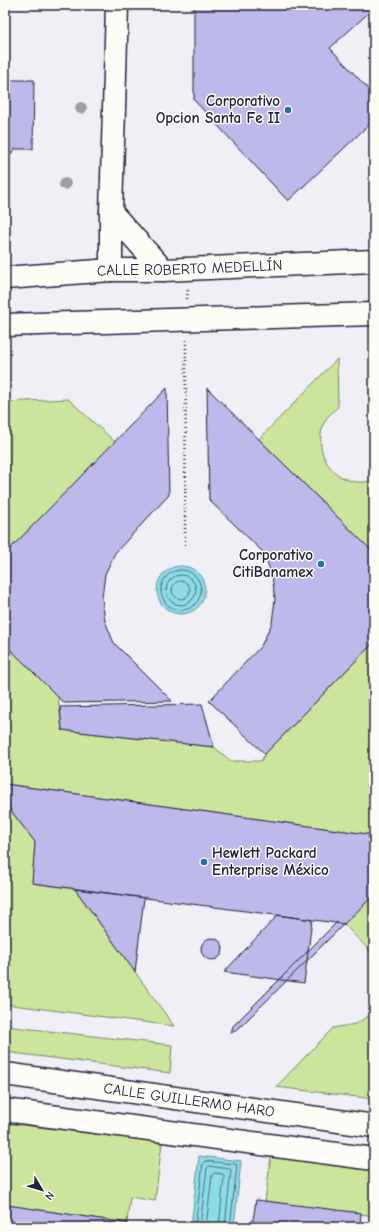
<svg xmlns="http://www.w3.org/2000/svg" width="379" height="1232" font-family="'Comic Neue',sans-serif">
<style>
.green{fill:#cbe69c;stroke:#76846c}
.water{fill:#8cdce6;stroke:#6292a2}
.lines{fill:none;stroke-linecap:round;stroke-linejoin:round}
.shore{stroke:#4c6c7f;stroke-width:1}
.building{fill:#bdb9eb;stroke:#22223b}
.minor-casing{stroke:#22223b;stroke-width:25}
.path{stroke:#22223b;stroke-width:2.5;stroke-dasharray:1 3;stroke-linecap:butt}
.minor{stroke:#fdfcf7;stroke-width:22}
.tree{fill:#9b9f9f}
.poi-dot{fill:#1f6fb2;stroke:#fdfcf7;stroke-width:1.5}
.labels{text-anchor:middle;dominant-baseline:central;stroke-width:3;stroke-linejoin:round;paint-order:stroke}
.poi-label{font-size:15px;font-weight:bold;fill:#22223b;stroke:#fdfcf7;text-anchor:end}
.street-label{font-size:15px;fill:#22223b;stroke:#fdfcf7}
</style>
<rect width="100%" height="100%" fill="#f0eff5"/>
<filter id="ink" filterUnits="userSpaceOnUse"><feTurbulence type="fractalNoise" baseFrequency=".025" numOctaves="2"/><feDisplacementMap in="SourceGraphic" scale="8" xChannelSelector="R" yChannelSelector="G"/><feConvolveMatrix kernelMatrix="1 2 1 2 8 2 1 2 1" color-interpolation-filters="sRGB"/></filter>
<g filter="url(#ink)">
<path class="green" d="M337,359L338,407C332,412 325,418 323,426C312,458 340,491 374,480V553L259,439Z
M68,399L115,442L5,554V402Z
M374,642V835L5,784V644L58,697L62,730L214,747L231,761H261L265,754Z
M5,803L35,842L32,883L75,889L174,1026L5,1004Z
M374,895V957L370,951L344,924Z
M374,1013V1099L276,1087L333,1028L355,1024Z
M5,1026L172,1045L170,1073L5,1052Z
M5,1123L162,1142L155,1201L130,1197L127,1223L7,1205L5,1220Z
M271,1156L374,1168V1216L265,1201Z"/>
<path class="water" d="M157 590a24 24 0 1 1 48 0a24 24 0 1 1-48 0Z
M199,1156L241,1161L234,1227H191Z"/>
<g class="lines">
<path class="shore" d="M161 590a20 20 0 1 1 40 0a20 20 0 1 1-40 0Z
M166 590a15 15 0 1 1 30 0a15 15 0 1 1-30 0Z
M172 590a9 9 0 1 1 18 0a9 9 0 1 1-18 0Z
M195,1227L203,1163L205,1161L235,1164L237,1165L230,1227
M200,1227L207,1168L209,1166L230,1169L231,1170L225,1227
M206,1227L212,1175L214,1173L223,1174L224,1176L219,1227"/>
</g>
<path class="building" d="M194,5H374V8L330,48L374,95V120L288,201L194,100Z
M5,80H34L33,149H15L5,161Z
M167,388L169,495L115,553L105,574L102,598L105,621L114,643L172,701L64,703L5,644V554Z
M207,388L374,553V642L265,754L209,701L261,646L272,623L275,599L272,575L263,552L209,500Z
M202,704L214,747L62,730L60,707Z
M5,784L374,835V895L344,924L32,883L35,842L5,803Z
M75,889L144,898L135,972Z
M278,915L312,920L304,983L224,972Z
M336,923L344,924L237,1030L231,1033L233,1026Z
M201 949a11 11 0 1 1 22 0a11 11 0 1 1-22 0Z
M256,1200L361,1213L360,1227H252Z
M7,1205L127,1223L126,1227H5Z"/>
<g class="lines">
<g class="minor-casing">
<g id="minor">
<path d="M111,212L163,270"/>
<path d="M111,270V212L117,5"/>
<path id="s1" d="M5,278L111,270H163L374,261"/>
<path d="M5,325L374,314"/>
<path id="s2" d="M5,1074L374,1126"/>
<path d="M5,1110L374,1159"/>
</g>
</g>
<path class="path" d="M187,299L188,288
M185,545L186,340"/>
<use href="#minor" class="minor"/>
</g>
<g class="tree">
<circle cx="81" cy="108" r="6"/>
<circle cx="65" cy="184" r="6"/>
</g>
</g>
<g class="poi-dot">
<circle cx="288" cy="110" r="4"/>
<circle cx="321" cy="564" r="4"/>
<circle cx="204" cy="862" r="4"/>
</g>
<g class="labels">
<g class="poi-label">
<text x="280" y="101">Corporativo<tspan x="280" dy="17">Opcion Santa Fe II</tspan></text>
<text x="313" y="555">Corporativo<tspan x="313" dy="17">CitiBanamex</tspan></text>
<text x="212" y="853" text-anchor="start">Hewlett Packard<tspan x="212" dy="17">Enterprise México</tspan></text>
</g>
<g class="street-label">
<text stroke="none"><textPath href="#s1" startOffset="185">CALLE ROBERTO MEDELLÍN</textPath></text>
<text stroke="none"><textPath href="#s2" startOffset="186">CALLE GUILLERMO HARO</textPath></text>
</g>
</g>
<rect width="379" height="1232" fill="none" stroke="#fdfcf7" stroke-width="20"/>
<rect x="10" y="10" width="359" height="1212" fill="none" stroke="#22223b" stroke-width="1.5" filter="url(#ink)"/>
<g transform="translate(42 1190) rotate(128)" stroke="#fdfcf7" stroke-width="3" paint-order="stroke">
<path d="M0-3L7 15L0 10L-7 15Z" fill="#22223b"/>
<text y="-6" font-size="11" font-weight="bold" text-anchor="middle" fill="#22223b">N</text>
</g>
</svg>
